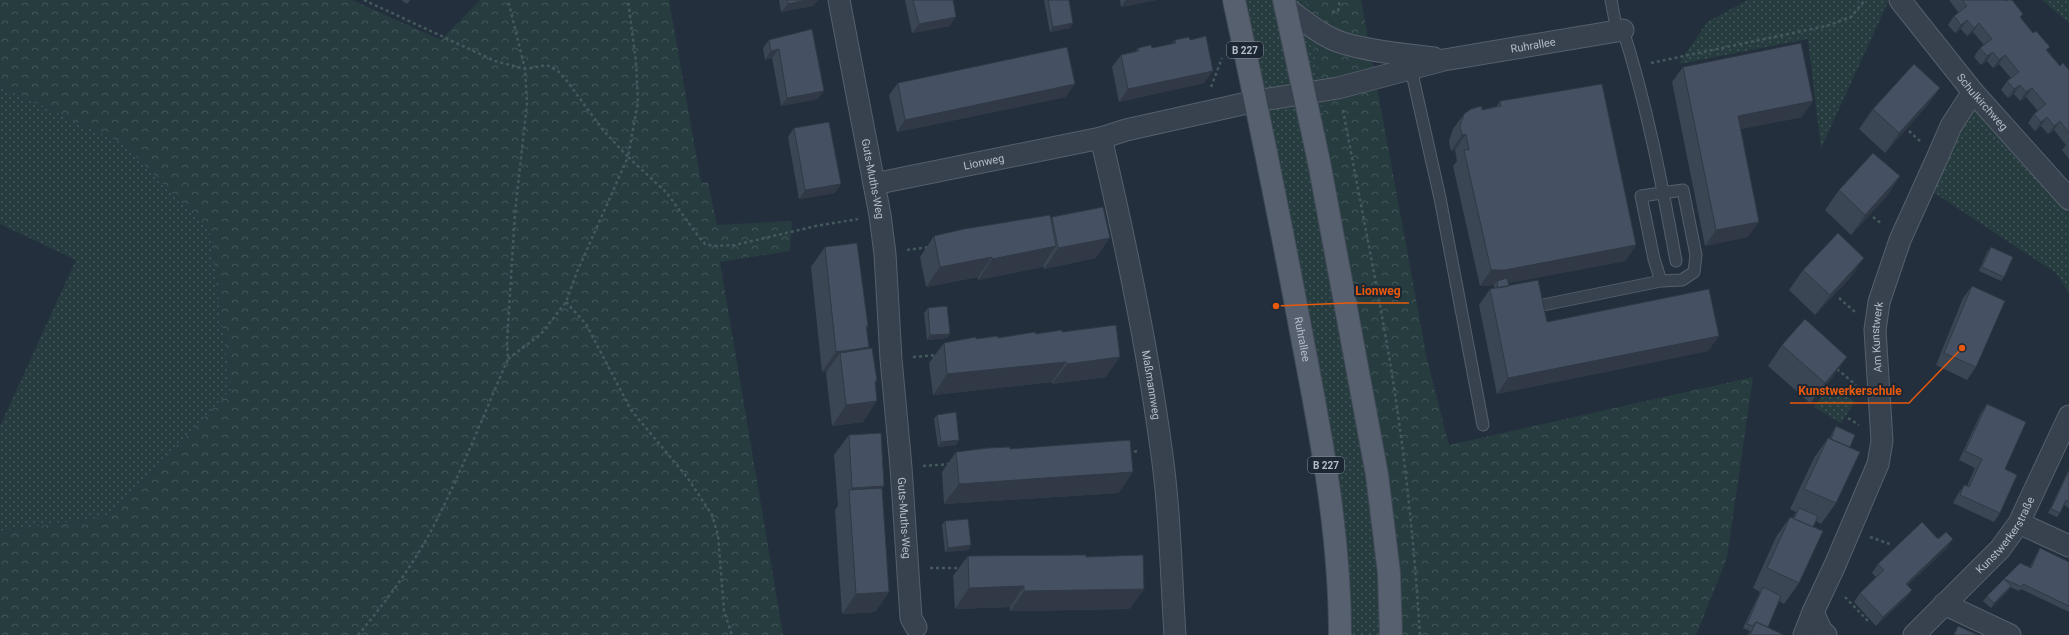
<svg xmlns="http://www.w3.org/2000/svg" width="2069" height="635" font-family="Roboto,sans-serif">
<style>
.grass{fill:url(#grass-dots)}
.forest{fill:url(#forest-crowns)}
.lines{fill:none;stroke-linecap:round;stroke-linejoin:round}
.lane-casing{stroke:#565f6c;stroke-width:13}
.street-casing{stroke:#565f6c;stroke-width:23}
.primary-casing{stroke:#414a57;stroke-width:24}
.path{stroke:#44595c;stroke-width:2.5;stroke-dasharray:3 3;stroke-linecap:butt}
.lane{stroke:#38414e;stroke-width:11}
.street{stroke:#38414e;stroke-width:21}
.primary{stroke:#56606e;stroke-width:22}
.wall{fill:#3b4654}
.shaded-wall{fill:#303945}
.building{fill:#455162;stroke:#303945}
.labels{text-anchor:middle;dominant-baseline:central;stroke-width:4;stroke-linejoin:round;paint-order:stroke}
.shield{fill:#1d2633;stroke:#878f9c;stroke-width:1}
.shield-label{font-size:10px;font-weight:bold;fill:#b4bcc9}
.street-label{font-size:11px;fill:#b4bcc9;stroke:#1d2633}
.leader{fill:none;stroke:#e8590c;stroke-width:1.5}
.callout-dot{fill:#e8590c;stroke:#1d2633;stroke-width:1.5}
.callout-label{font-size:12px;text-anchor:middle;font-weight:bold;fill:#e8590c;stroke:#1d2633;stroke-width:4;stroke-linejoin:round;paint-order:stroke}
</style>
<defs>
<pattern id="grass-dots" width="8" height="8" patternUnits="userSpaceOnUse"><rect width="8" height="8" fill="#263c3f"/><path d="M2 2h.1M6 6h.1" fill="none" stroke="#435659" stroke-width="1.8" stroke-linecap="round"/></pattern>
<pattern id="forest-crowns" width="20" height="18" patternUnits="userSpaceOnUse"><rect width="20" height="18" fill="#263c3f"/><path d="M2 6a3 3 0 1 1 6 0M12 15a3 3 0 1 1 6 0" fill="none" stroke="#435659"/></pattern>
</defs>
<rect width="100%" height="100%" fill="#242f3e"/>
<path class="grass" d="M1235,0H1306L1315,52L1359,367L1390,635H1342L1341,607Z
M1748,0H1889L1821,148L1808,39L1679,64L1707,22Z
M2042,0H2069V23Z
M0,86L124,144L210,232L231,390L107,517L0,531V426L76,260L0,224Z
M1973,92L2069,195V293L2056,273L1924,186Z
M1832,385L1855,402L1841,423L1814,407Z"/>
<path class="forest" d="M0,0H352L441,40L480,0H669L701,182L708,183L717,225L792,221L790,251L720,262L783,635H0V531L107,517L231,390L210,232L124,144L0,86Z
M1306,0H1361L1427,359L1449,445L1753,377L1727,558L1696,635H1393L1359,367L1315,52Z"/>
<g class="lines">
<g class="lane-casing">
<path id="lane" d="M1611,0L1617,31
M1623,30C1647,105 1662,184 1676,261
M1411,69L1440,198L1483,425
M1683,190L1696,255L1694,272L1682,280L1661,281L1654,259L1641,196Z
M1543,305L1661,281"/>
</g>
<g class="street-casing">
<g id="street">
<path id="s1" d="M839,0L880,215L885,254L891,359L901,467L911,618L916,627"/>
<path id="s2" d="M1900,0L1973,92L2069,199"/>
<path d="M1286,8C1304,20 1322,37 1343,43C1372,52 1404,54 1434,58"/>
<path id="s3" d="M1101,138C1125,240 1147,344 1161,448C1170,509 1171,573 1175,635"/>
<path id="s4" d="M874,184L1101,138L1126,130L1256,101L1338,88L1444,60L1623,30"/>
<path d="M2019,523L2069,546"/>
<path d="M1944,604L2010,635"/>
<path d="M1804,635L1813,612"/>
<path id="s5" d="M1826,635L1821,630L1813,612L1835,565L1878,464L1882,441L1875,330L1879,302L1900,240L1938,156L1951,126L1973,92"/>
<path id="s6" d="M1914,635L2000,549L2019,523L2069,416"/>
</g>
</g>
<g class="primary-casing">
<g id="primary">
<path id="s7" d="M1234,0C1258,112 1281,224 1302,337C1321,435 1340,534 1340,635"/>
<path d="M1284,0L1319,162L1377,475L1389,573L1391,635"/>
</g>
</g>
<path class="path" d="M364,0L495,61L525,69L547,65L558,71L567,81L603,130L628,157L638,102L636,62L628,0
M1332,12L1338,11L1340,0
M1651,63L1826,26L1851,17L1865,0
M1211,87L1222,58
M1343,110C1358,190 1374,270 1388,350C1404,444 1414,540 1420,635
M1909,131L1921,142
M1873,217L1882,224
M907,250L930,247
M1839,298L1855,312
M566,302L586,324L631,410L687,477L712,515L718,535L724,611L732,635
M913,357L938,355
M508,359L541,334L566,302L577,272L628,157L666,192L699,237L705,244L714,246L735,245L816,226L858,219
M1837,369L1856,385
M1848,418L1859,425
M1128,452L1139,451
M923,466L950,464
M1870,537L1890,544
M930,568H961
M1845,597L1868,621
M358,635C385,603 411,568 431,531C460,476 483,416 508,359L507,341L515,213L527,103L525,69L508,0"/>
<use href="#lane" class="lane"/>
<use href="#street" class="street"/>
<use href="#primary" class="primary"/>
</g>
<path class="wall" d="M401,0H410L407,4Z
M779,0H818L813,6L781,12Z
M905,0H953L950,26L912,33Z
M1044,0H1069L1070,28L1050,32Z
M1120,0H1156L1121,7Z
M1949,0H2006L2060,66L2069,70V159L2062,150L2066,145L2054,130L2048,134L2041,126L2035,131L2028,123L2034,114L2038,111L2026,97L2020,101L2014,94L2008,98L2001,90L2007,81L2011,78L1999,64L1993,68L1987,61L1981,65L1974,57L1980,48L1984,45L1973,32L1967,36L1961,29L1955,33L1948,25L1954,16L1959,13Z
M812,29L818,99L781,106L772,58L765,60L763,48L769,40Z
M1175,40H1190L1204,83L1119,102L1112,67L1121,55L1135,52L1138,48H1152L1172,44Z
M1683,67L1802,117L1740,129L1748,237L1705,246L1672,82Z
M898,83L1066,97L897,132L889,95Z
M1940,88L1925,108L1885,153L1859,129L1873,109Z
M1500,101L1636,245L1625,261L1508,283L1509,286L1547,322L1719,336L1708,351L1497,394L1479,305L1490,289L1494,288V285L1480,286L1453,166L1457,161L1455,150L1451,151L1449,141L1453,129L1464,114L1497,106Z
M794,128L835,193L799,199L788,137Z
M1900,176L1886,197L1851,235L1825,210L1839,190Z
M1052,217L1096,258L1044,269L1043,265L1042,267L978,280V277L926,287L920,257L934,236L1051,219Z
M825,247L868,326L867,329L868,349L877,381L875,383L863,422L832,426L826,373L827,371L822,372L811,267Z
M1991,247L2004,277L2001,281L1979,271L1987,252Z
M1803,270L1850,278L1815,315L1789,290Z
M1972,286L1976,367L1967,380L1936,365L1963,298Z
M928,308L950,334L947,338L927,340L924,313Z
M1062,332L1106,377L1052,384V382L933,395L929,363L944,343L976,339L998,338L1036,334Z
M1782,345L1833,377L1810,403L1768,366Z
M1987,404L2000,513L1994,522L1953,503L1958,494L1964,485L1967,486L1975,468L1959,460L1981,413Z
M937,415L959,440L956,445L938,447L934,419Z
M1836,426L1850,447L1836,503L1821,524L1816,521L1813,527L1799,583L1784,604L1779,601L1768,627L1784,635H1748L1750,631L1743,628L1760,592L1753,588L1776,537L1790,517L1793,518L1796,512L1790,509L1814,458L1828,438H1830L1833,431Z
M849,435L882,490L889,592L875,612L842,614L835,510L838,506L834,455Z
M1010,449L1119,493L944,504L942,472L956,452Z
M2069,470V508L2064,505L2060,513L2057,517L2048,513L2066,475Z
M945,521L971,545L968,550L945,552L942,525Z
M1947,548L1907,586L1912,590L1905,599L1876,626L1854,602L1860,593L1876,577L1872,573L1878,564Z
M2040,548L2069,562V612L2021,589L2019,591L2010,587L2008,591L1991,608L1983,601L1987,596L2020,563L2030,567L2037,553Z
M968,556L1086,557L1144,589L1129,609L1010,611V607L955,609L953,576Z"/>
<path class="shaded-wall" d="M806,0H818L813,6L781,12L788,4Z
M1126,0H1156L1121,7Z
M956,17L950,26L912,33L919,24Z
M1967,20L1961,29L1955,33L1961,25Z
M1073,23L1070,28L1050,32L1053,27Z
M1979,23L1973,32L1967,36L1974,28Z
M779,49L772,58L765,60L771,51Z
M1993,52L1987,61L1981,65L1987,56Z
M2005,55L1999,64L1993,68L1999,60Z
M1213,71L1204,83L1119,102L1128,89Z
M1075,84L1066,97L897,132L905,120Z
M2020,85L2014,94L2008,98L2014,89Z
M1940,88L1925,108L1885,153L1899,133Z
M2032,88L2026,97L2020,101L2026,92Z
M824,91L818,99L781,106L787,98Z
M1813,101L1802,117L1727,132L1738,116Z
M2047,117L2041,126L2035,131L2041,122Z
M2060,121L2054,130L2048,134L2054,126Z
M1466,134L1455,150L1451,151L1462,135Z
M1900,176L1886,197L1851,235L1865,215Z
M841,184L835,193L799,199L805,190Z
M1759,222L1748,237L1705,246L1716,230Z
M1110,238L1096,258L1044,269L1058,248Z
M1636,245L1625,261L1498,285L1497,281L1494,285L1480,286L1491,270Z
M1056,246L1042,267L978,280L992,259Z
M992,257L978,277L926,287L940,267Z
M1864,258L1850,278L1815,315L1830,295Z
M950,334L947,338L927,340L930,335Z
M1719,336L1708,351L1497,394L1508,378Z
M869,347L854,368L840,353L827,371L822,372L836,352Z
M1120,357L1106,377L1052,384L1067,364Z
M1847,357L1833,377L1810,403L1825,383Z
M1066,362L1052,382L933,395L947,374Z
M877,401L863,422L832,426L846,405Z
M959,440L956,445L938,447L941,442Z
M1133,472L1119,493L944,504L959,484Z
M884,486L870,506L849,492L852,488Z
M1953,539L1947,548L1900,593L1906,584Z
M971,545L968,550L945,552L948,548Z
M1024,586L1010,607L955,609L969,588Z
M2011,586L2008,591L1991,608L1994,603Z
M1144,589L1129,609L1010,611L1024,591Z
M1912,590L1905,599L1876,626L1883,617Z
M889,592L875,612L842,614L856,594Z"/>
<path class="building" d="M787,0H806L788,4Z
M913,0H953L956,17L919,24Z
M1048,0H1069L1073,23L1053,27Z
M1962,0H2006V1L2008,0H2012L2023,14L2020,17L2033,33L2036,31L2050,47L2046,50L2060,66L2063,63L2069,70V133L2060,121L2054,126L2047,117L2041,122L2034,114L2046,104L2032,88L2026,92L2020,85L2014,89L2007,81L2019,72L2005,55L1999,60L1993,52L1987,56L1980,48L1992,39L1979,23L1974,28L1967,20L1961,25L1954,16L1967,6Z
M812,29L824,91L787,98L779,49L771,51L769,40Z
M1206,36L1213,71L1128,89L1121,55L1139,51L1138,48L1151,45L1152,48L1176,43L1175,40L1189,37L1190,40Z
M1801,43L1813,101L1738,116L1759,222L1716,230L1683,67Z
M1067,47L1075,84L905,120L898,83Z
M1914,64L1940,88L1899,133L1873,109Z
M1602,84L1636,245L1505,270H1491L1464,150H1469L1466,134L1462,135L1460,126L1464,114L1471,109L1482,106V110L1501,106L1500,101Z
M829,122L841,184L805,190L794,128Z
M1873,153L1900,176L1865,215L1839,190Z
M1103,207L1110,238L1058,248L1052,217Z
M1050,215L1056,246L992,259V257L940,267L934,236L964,229Z
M1838,233L1864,258L1830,295L1803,270Z
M857,243L868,326H866L869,347L836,352L825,247Z
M1991,247L2013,257L2004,277L1982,267Z
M1507,278L1509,286L1498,288L1497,281Z
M1538,280L1547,322L1709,289L1719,336L1508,378L1490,289Z
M1972,286L2005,301L1976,367L1944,353Z
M947,306L950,334L930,335L928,308Z
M1805,319L1847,357L1825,383L1782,345Z
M1116,325L1120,357L1067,364L1066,362L947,374L944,343L976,337V339L998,336V338L1035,332L1036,334L1062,330V332Z
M872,348L877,381H875L877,401L846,405L840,353Z
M1987,404L2026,422L2005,469L2017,475L2000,513L1960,495L1964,485L1969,487L1982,459L1965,451Z
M956,412L959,440L941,442L937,415Z
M1836,426L1855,435L1850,447L1831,439Z
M881,433L884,486L852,488L849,435Z
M1828,438L1860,452L1836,503L1804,489Z
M1130,440L1133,472L959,484L956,452L988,448L1010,447V449Z
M2069,470V502L2066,500L2060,513L2051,509Z
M882,488L889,592L856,594L849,490Z
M1799,508L1818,516L1813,527L1794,519Z
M1790,517L1823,531L1799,583L1767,568Z
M968,519L971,545L948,548L945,521Z
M1922,522L1938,539L1946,532L1953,539L1906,584L1912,590L1883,617L1860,593L1884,570L1878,564Z
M2040,548L2069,562V606L2023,584L2022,587L2004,579L2020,563L2031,568Z
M1086,555V557L1143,555L1144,589L1024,591V586L969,588L968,556Z
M2004,579L2011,586L1994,603L1987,596Z
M1763,587L1781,596L1768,627L1756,622L1753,626L1747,624Z
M1756,622L1784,635H1750Z
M1958,626L1978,635H1954Z"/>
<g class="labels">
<g class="shield">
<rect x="1227" y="42" width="36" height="16" rx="3"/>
<rect x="1308" y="457" width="36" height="16" rx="3"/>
</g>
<g class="shield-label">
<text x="1245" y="50">B 227</text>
<text x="1326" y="465">B 227</text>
</g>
<g class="street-label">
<text stroke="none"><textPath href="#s4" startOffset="674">Ruhrallee</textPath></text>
<text stroke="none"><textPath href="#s2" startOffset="131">Schulkirchweg</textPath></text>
<text stroke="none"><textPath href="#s4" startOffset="112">Lionweg</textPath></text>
<text stroke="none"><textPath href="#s1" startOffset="182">Guts-Muths-Weg</textPath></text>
<text stroke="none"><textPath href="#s5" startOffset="316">Am Kunstwerk</textPath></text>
<text stroke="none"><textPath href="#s7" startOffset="346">Ruhrallee</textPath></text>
<text stroke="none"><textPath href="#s3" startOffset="252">Maßmannweg</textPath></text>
<text stroke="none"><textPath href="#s1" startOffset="523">Guts-Muths-Weg</textPath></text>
<text stroke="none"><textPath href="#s6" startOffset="136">Kunstwerkerstraße</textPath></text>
</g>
</g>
<path class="leader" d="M1276 306L1348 303H1409M1962 348L1909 403H1790"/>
<g class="callout-dot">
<circle cx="1276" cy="306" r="4"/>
<circle cx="1962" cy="348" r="4"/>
</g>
<g class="callout-label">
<text x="1378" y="295">Lionweg</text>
<text x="1850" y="395">Kunstwerkerschule</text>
</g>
</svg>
